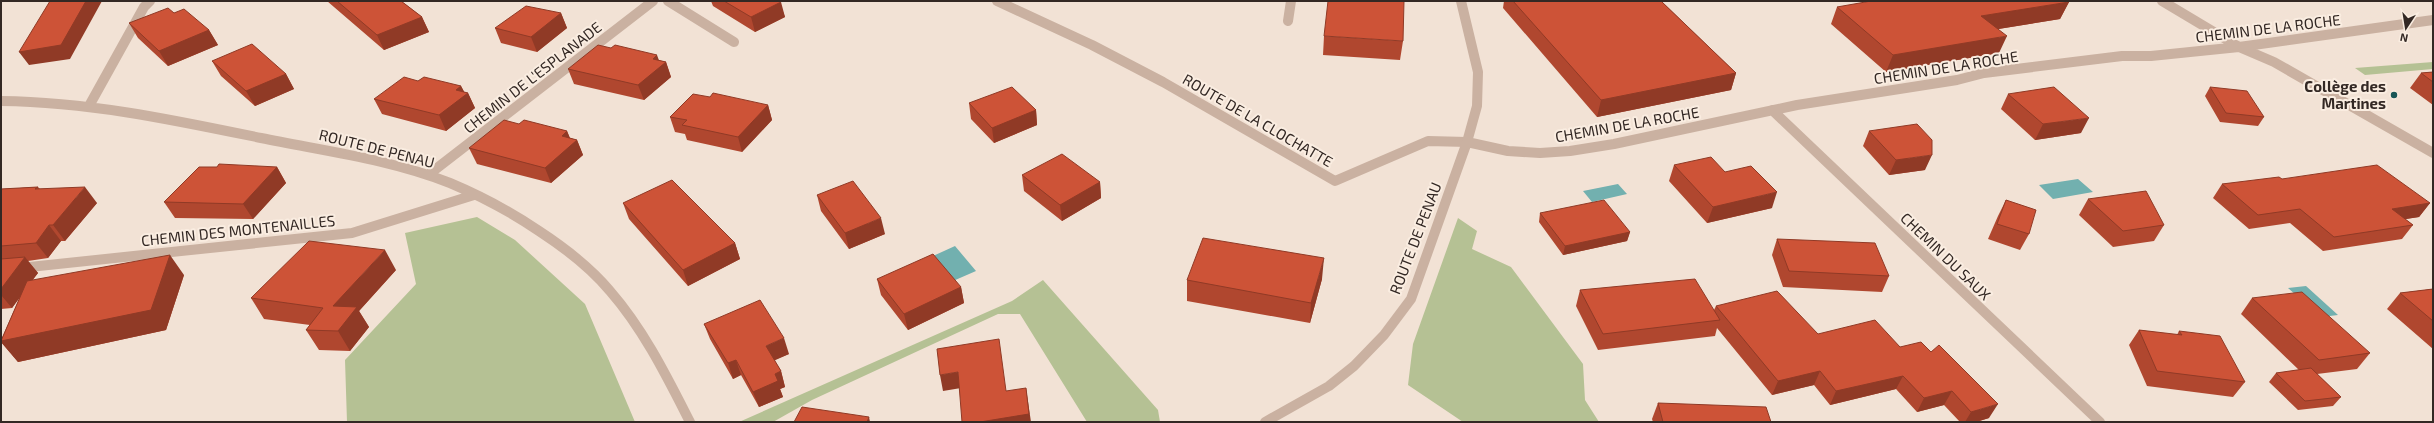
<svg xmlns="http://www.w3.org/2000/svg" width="2434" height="423" font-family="'Exo 2',sans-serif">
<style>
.green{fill:#b5c194}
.water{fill:#72b0af}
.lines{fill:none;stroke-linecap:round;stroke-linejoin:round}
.service{stroke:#cab1a1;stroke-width:10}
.minor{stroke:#cab1a1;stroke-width:10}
.wall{fill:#b0472f}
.shaded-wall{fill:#903a26}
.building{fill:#cd5337;stroke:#903a26}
.poi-dot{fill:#185657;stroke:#faede1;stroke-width:1.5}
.labels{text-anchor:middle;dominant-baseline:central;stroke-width:4;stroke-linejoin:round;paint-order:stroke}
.street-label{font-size:15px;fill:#332824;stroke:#faede1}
.poi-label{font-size:15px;font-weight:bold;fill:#332824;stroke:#faede1;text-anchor:end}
</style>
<rect width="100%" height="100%" fill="#f2e2d5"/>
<path class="green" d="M2433,62V69L2365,75L2355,68Z
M477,217L515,240L585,304L635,422H347L345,360L416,284L405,233Z
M1458,218L1477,231L1472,249L1511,267L1583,364L1585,400L1599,422H1463L1408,385L1413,344Z
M1043,280L1158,410L1160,422H1087L1020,314H998L812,400L773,422H739L1012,301Z"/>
<path class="water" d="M2078,179L2093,192L2053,199L2039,185Z
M1618,184L1627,194L1592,202L1583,191Z
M955,246L976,271L953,281L933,256Z
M2306,286L2338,315L2321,317L2288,288Z"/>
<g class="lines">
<path class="service" d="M997,1L1092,45L1163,82L1335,181L1428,141L1467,142
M1288,21L1291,1"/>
<path class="minor" d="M668,1L734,42
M2162,1L2239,47L2274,62L2433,153
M1,101C90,102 174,120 261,138C324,151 390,159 450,183C481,196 511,212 539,231C565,248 590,267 610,291C644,330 667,377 690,422
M89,106L144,7L150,1
M1772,110L2100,422
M1467,142L1508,151L1540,153L1570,151L1614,144L1797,105L1957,80L1984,73L2122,56H2151L2239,47L2433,20
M428,175L653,1
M1,270L352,233L474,195
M1265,422L1329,386L1354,366L1384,335L1411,299L1467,142L1477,106L1478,72L1461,1"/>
</g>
<path class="wall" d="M327,1H401L422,17L429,32L384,50Z
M711,1H779L785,17L755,32L713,6Z
M1504,1H1661L1736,73L1731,90L1597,117L1503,8Z
M2069,2L2060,19L1998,29L1999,53L1886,72L1831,24L1837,7Z
M174,13L209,30L218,45L168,66L138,38L129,23Z
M561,13L567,28L537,52L501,43L495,28Z
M1324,36L1403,41L1400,60L1323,55Z
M611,48L666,62L671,77L644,100L574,84L568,69Z
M212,61L286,74L294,89L255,106L221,76Z
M2433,72V105L2410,88L2421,73Z
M418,81L461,86L464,92L468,93L475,108L446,131L382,114L374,99Z
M2210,87L2264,117L2258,126L2220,122L2205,96Z
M2008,94L2081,133L2035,140L2001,109Z
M710,97L768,105L772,120L742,152L687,140L685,134L675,132L670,117Z
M969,103L1036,110L1037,125L994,143L971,119Z
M519,124L567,131L570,138L577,140L583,155L551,183L477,164L469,148Z
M1869,131L1925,170L1889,175L1863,146Z
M1674,165L1725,172L1772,208L1707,223L1669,181Z
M217,167H277L286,183L253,219L175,218L164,202Z
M1022,175L1100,182L1101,198L1062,221L1024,191Z
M2282,179L2430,203L2419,217L2405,219L2413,225L2402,239L2323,251L2290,223L2249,229L2213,198L2222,184Z
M38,187L40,189L97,203L65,241H61L48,258L28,261L38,273L32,280L184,275L166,330L18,362L1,342V340L20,297L12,308L1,309V189Z
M817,195L885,234L849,249L821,211Z
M2088,199L2164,225L2154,241L2113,247L2079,215Z
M2006,200L2029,234L2020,250L1988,239L1998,216Z
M623,203L735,243L740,259L688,286L629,219Z
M1540,213L1630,232L1627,241L1563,255L1539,222Z
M1777,239L1889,276L1882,292L1783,287L1772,255Z
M396,270L359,311L369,327L350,351L319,350L306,330L310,325L264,319L251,298Z
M877,279L961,287L964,303L908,330L881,295Z
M1322,279L1310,323L1187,301V280Z
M2433,289V349L2387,309L2400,293Z
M1580,290L1714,310L1716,306L1818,334L1900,347L1989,418L1976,422H1960L1944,405L1917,412L1896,389L1830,405L1814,385L1772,395L1717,328L1715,336L1598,350L1576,306Z
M2252,298L2370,353L2357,369L2317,374L2341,397L2333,406L2298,410L2269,382L2276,373L2299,370L2241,314Z
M704,324L789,354L774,360L781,371L785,387L780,389L783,397L759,407L741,375L733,379L710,339Z
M2139,330L2177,335L2179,331L2245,382L2233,397L2147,386L2129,345Z
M1658,403L1771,422H1653L1652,419Z"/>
<path class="shaded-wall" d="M86,1H102L70,59L29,65L19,52Z
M781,2L785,17L755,32L751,17Z
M2069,2L2060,19L1974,33L1981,16Z
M561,13L567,28L537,52L531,37Z
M422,17L429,32L384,50L377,35Z
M209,30L218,45L168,66L159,51Z
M2007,36L1999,53L1886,72L1893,55Z
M657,55L661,66L666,62L671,77L644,100L638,85L653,59Z
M1736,73L1731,90L1597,117L1601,100Z
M286,74L294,89L255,106L246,91Z
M461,86L466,95L468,93L475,108L446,131L439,115L456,90Z
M768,105L772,120L742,152L738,137Z
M1036,110L1037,125L994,143L992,128Z
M2089,118L2081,133L2035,140L2043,124Z
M567,131L572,144L577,140L583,155L551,183L545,168L562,136Z
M1932,155L1925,170L1889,175L1896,160Z
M277,167L286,183L253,219L243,204Z
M1100,182L1101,198L1062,221L1060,205Z
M85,187L97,203L65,241L53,225Z
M1777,192L1772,208L1707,223L1713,207Z
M2430,203L2419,217L2381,223L2392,209Z
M881,218L885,234L849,249L845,233Z
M49,225L61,241L48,258L36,243Z
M1630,232L1627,241L1563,255L1565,246Z
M735,243L740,259L688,286L683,270Z
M385,250L396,270L359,311L369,327L350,351L338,331L333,306Z
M170,255L184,275L166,330L18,362L1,342V341Z
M25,257L38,273L12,308L1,295V289Z
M1324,258L1322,279L1310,323L1311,303Z
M961,287L964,303L908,330L904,314Z
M784,338L789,354L771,362L766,346Z
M736,360L741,375L733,379L728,363Z
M781,371L785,387L780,389L783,397L759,407L753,392L775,374Z
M1820,371L1814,385L1772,395L1778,381Z
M958,372L961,388L943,391L940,375Z
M1903,376L1896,389L1830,405L1836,391Z
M1026,388L1031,422H980Z
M1952,391L1944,405L1917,412L1924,398Z
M1998,404L1989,418L1976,422H1965L1971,412Z
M869,417L870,422H867Z"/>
<path class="building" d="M50,1H86L61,45L19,52Z
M337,1H401L422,17L377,35Z
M724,1H779L781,2L751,17Z
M1328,1H1404L1403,41L1324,36Z
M1513,1H1661L1736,73L1601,100Z
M1871,1H2067L2069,2L1981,16L2007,36L1893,55L1837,7Z
M526,6L561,13L531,37L495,28Z
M168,8L174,13L184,9L209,30L159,51L129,23Z
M252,44L286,74L246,91L212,61Z
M598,45L611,48L615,45L657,55L653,59L666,62L638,85L568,69Z
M2433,72V82L2421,73Z
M404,77L418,81L424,77L461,86L456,90L468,93L439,115L374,99Z
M1012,87L1036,110L992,128L969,103Z
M2054,87L2089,118L2043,124L2008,94Z
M2210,87L2247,91L2264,117L2226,113Z
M713,93L768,105L738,137L682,125L687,120L670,117L693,94L710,97Z
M504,120L519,124L524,120L567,131L562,136L577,140L545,168L469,148Z
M1917,124L1932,140V155L1896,160L1869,131Z
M1062,154L1100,182L1060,205L1022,175Z
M1711,157L1725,172L1751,166L1777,192L1713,207L1674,165Z
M219,164L277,167L243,204L164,202L199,167H217Z
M2377,165L2430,203L2392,209L2413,225L2334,237L2300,209L2258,215L2222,184L2279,177L2282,179Z
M672,180L735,243L683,270L623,203Z
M853,181L881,218L845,233L817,195Z
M38,187L35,189L85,187L53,225H49L36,243L1,246V189Z
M2146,191L2164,225L2123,231L2088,199Z
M1604,200L1630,232L1565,246L1540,213Z
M2006,200L2036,210L2029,234L1997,224Z
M1203,238L1324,258L1311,303L1187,280Z
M1777,239L1875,243L1889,276L1789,271Z
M309,241L385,250L333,306L357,307L338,331L306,330L323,308L251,298Z
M933,254L961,287L904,314L877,279Z
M170,255L151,310L1,341L27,281Z
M25,257L1,289V259Z
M1695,279L1720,320L1603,334L1580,290Z
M2433,289V321L2400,293Z
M1777,291L1818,334L1875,320L1900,347L1921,342L1931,352L1939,345L1998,404L1971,412L1952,391L1924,398L1903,376L1836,391L1820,371L1778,381L1716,306Z
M2302,292L2370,353L2319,360L2252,298Z
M760,300L784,338L766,346L781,371L775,374L778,381L753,392L736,360L728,363L704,324Z
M2139,330L2182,335L2179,331L2220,336L2245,382L2157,371Z
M999,339L1006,391L1026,388L1029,414L980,422H962L958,372L940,375L937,349Z
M2311,368L2341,397L2305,401L2276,373Z
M1658,403L1766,407L1771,422H1663Z
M802,407L869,417L867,422H794Z"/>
<circle class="poi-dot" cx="2394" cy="95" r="4"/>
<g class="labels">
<g class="street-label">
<text transform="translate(2268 28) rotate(-7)">CHEMIN DE LA ROCHE</text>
<text transform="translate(1946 67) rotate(-9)">CHEMIN DE LA ROCHE</text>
<text transform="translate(532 77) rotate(-38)">CHEMIN DE L'ESPLANADE</text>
<text transform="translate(1258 120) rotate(30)">ROUTE DE LA CLOCHATTE</text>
<text transform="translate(1627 124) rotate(-10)">CHEMIN DE LA ROCHE</text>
<text transform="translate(377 148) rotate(14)">ROUTE DE PENAU</text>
<text transform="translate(238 230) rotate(-6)">CHEMIN DES MONTENAILLES</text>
<text transform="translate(1415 238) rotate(-69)">ROUTE DE PENAU</text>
<text transform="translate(1946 256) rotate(44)">CHEMIN DU SAUX</text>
</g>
<g class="poi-label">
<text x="2386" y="86">Collège des<tspan x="2386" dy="17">Martines</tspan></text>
</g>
</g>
<rect width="2434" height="423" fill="none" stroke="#332824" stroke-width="4"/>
<g transform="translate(2406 28) rotate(192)" stroke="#faede1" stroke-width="3" paint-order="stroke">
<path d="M0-3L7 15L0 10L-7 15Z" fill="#332824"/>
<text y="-6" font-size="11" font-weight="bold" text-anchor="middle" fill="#332824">N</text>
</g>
</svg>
